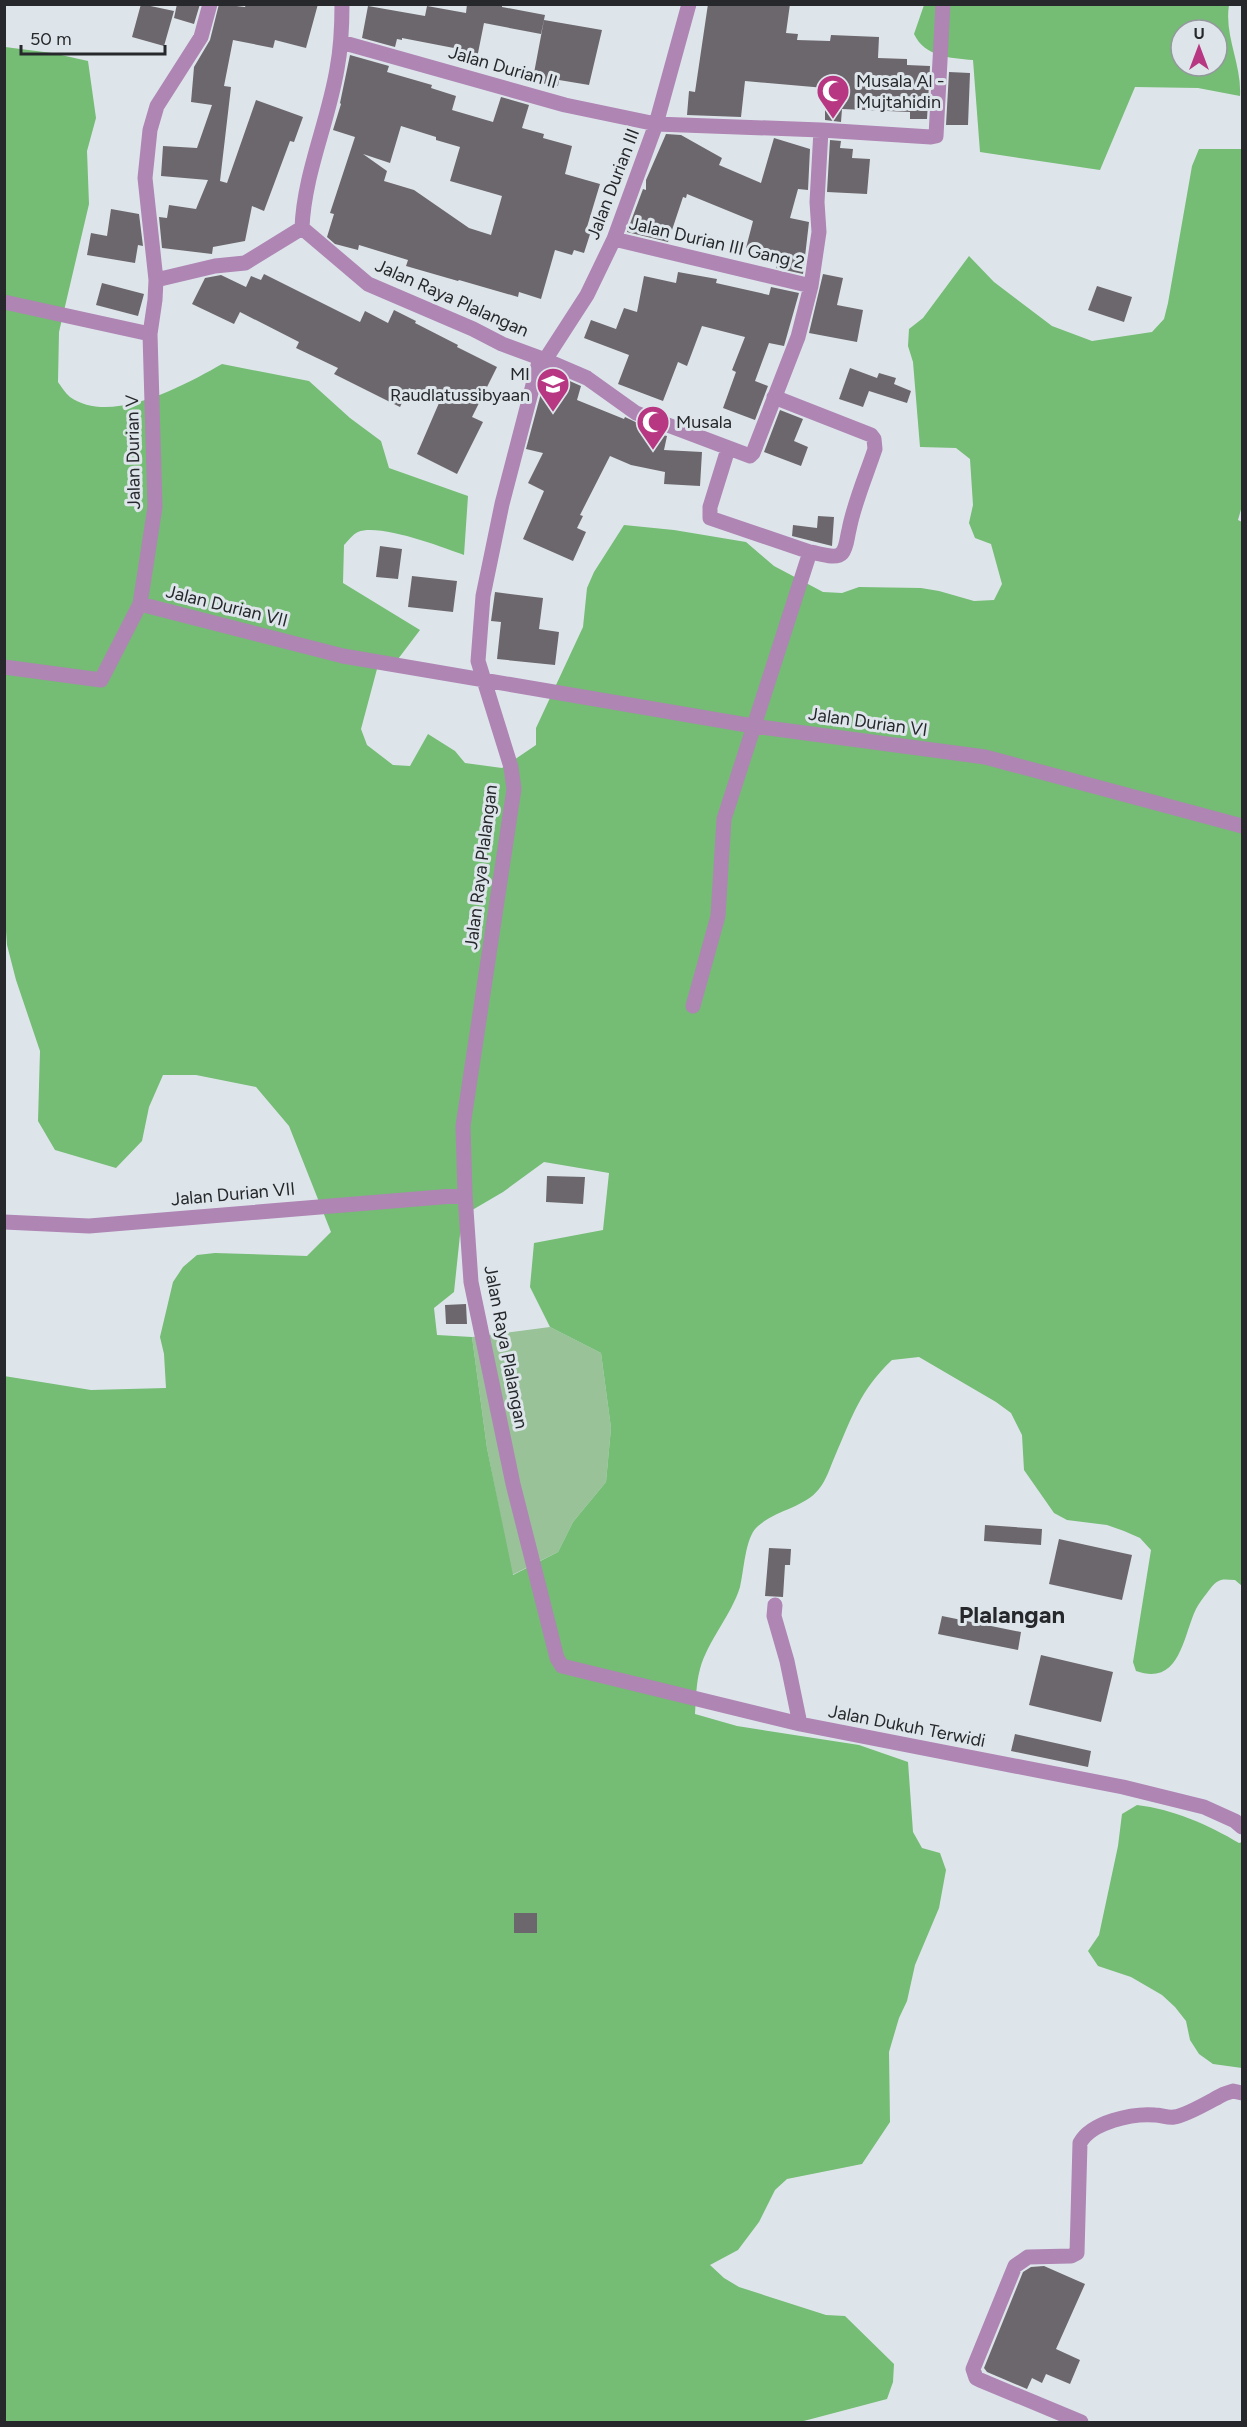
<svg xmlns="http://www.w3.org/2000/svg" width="1247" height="2427" font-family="Figtree,sans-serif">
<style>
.green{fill:#99c298}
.forest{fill:#75bc74;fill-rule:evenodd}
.building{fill:#6c676d;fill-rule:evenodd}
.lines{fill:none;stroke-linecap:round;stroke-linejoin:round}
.minor{stroke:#af85b4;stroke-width:15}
.labels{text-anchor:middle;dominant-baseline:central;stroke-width:6;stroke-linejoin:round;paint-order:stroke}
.street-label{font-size:18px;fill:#26282b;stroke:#dde5eb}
.poi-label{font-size:18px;fill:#26282b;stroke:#dde5eb;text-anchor:start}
.district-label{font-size:24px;font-weight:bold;fill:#26282b;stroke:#dde5eb}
</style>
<rect width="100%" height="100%" fill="#dde5eb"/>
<path class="green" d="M550,1327L601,1353L611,1428L606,1482L573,1522L558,1552L512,1575L487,1448L472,1337Z"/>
<path class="forest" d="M924,5H1229C1224,36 1242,65 1240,96L1198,88L1135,87L1100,170L980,152L973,60C950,58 925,57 914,34ZM1181,30H1217V66H1181Z
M5,47L52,53L88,61L96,118L87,151L89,204L59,332L58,382C61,386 65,393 70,397C111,426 185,385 222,364L309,381L350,418L381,441L389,468L468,496L464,555C442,547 379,523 358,532C353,534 348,541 344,545L343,583L420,630L395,663L377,669L361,729L367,745L393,765L410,766L428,734L455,751L465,763L502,768L536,745V728L583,627L587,588L594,572L624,525L674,530L746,542L774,566L823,592L842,593L859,587L921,588L939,591L974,601L994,600L1002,584L991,544L975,538L969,523L973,505L970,459L956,448L920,447L913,362L908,346L909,329L923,318L969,256L994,282L1052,326L1092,341L1152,332L1164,319L1168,303L1192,166L1199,149H1242V506L1238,520L1242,522V1586L1235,1580C1230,1580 1225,1579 1221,1580C1214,1582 1211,1588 1207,1593C1203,1598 1199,1603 1196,1609C1183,1636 1180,1687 1136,1671L1133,1662L1151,1550L1140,1538L1124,1531L1107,1525L1067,1520L1054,1513L1024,1470L1022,1435L1011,1413L996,1402L919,1357L892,1360C860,1390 852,1417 835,1456C830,1467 827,1479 819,1489C804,1508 775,1510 757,1527C745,1538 744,1571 740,1587C731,1616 708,1640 700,1669C696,1683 696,1700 695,1714L737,1726L859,1745L908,1762L913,1832L922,1848L940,1853L946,1870L939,1908L915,1965L907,2001L899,2018L889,2052L890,2122L862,2164L787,2179L775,2190L759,2222L738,2250L710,2265L724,2278L739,2287L826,2315L845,2316L894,2364L893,2382L887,2399L800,2422H5L4,1376L91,1390L166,1388L164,1354L160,1337L173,1282L183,1267L197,1255L215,1253L307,1256L331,1232L289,1126L256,1087L196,1075H163L149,1107L142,1141L116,1168L55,1150L38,1121L40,1051L16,980L7,945L4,904ZM544,1162L609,1173L603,1230L534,1243L530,1287L550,1327L601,1353L611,1428L606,1482L573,1522L558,1552L513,1575L487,1448L472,1337L437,1335L434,1308L454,1292L462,1216L503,1192Z
M1137,1805C1172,1809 1209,1825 1239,1843L1242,1842V2068L1213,2064L1199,2054L1190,2040L1186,2021L1175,2007L1162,1995L1131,1977L1098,1966L1088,1951L1099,1935L1118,1846L1122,1814Z"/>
<path class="building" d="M141,4L174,11L164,46L132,37Z
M177,4H200L194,24L174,18Z
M219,4L245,7L246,4H318L306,48L275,40L273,48L233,40L224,86L231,87L220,181L227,183L256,100L303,117L294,142L290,141L264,211L252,206L245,241L213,247L212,254L162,248L159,217L167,218L169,205L196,209L208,180L161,176L163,146L197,148L212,105L191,102L193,79L194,67L210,40Z
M467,4H502V7L545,15L541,34L484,23L477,58L458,55L459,49L402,38V40L397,39L395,47L362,38L368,6L425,16L427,6L466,13Z
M708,4H790L786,33L798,34L797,40L830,41L831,35L879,37L878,58L907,59V65L930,66L927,119H910V112L842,109L841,122L825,120V88L745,81L741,117L687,115L689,91L695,92Z
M544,20L602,30L589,85L559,80L558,86L541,83L542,75L534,73Z
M350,55L389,66L387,72L432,85L431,88L456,96L452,110L493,122L501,97L529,105L522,128L544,134L543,138L572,146L565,174L600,184L587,227L592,228L584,253L574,250L572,255L555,250L541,299L519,292L518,297L459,280L458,281L406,266L408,260L359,245L358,250L335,244L327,237L334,214L330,213L355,137L333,130L341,104L340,103ZM401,126L436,137V140L460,147L450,181L502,196L491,235L469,228L414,190L384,181L387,171L363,154L390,163Z
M949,72L970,73L968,125H946Z
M666,134L681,135L722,158L719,165L761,183L774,138L810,149L808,190L798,189L790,218L809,222L803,274L776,268L778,256L746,248L753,221L687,194L686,198L683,197L668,242L627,232L643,189L646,190V180Z
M830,140L841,141L840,148L853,149L852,158L870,159L867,194L827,192Z
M111,209L139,214L143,246L138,245L135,263L87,255L91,233L107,236Z
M678,272L717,279L716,283L769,295L771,287L799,293L784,346L769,343L755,381L768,386L755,420L723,408L736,372L732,370L745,337L702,326L687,366L678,362L663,401L618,384L629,355L584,338L591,320L616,329L624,308L637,312L644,276L676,283Z
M264,274L360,322L365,311L388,323L394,310L416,321L415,323L458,345L457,347L497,367L472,417L483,422L457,474L417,454L439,403L409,388L400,407L334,374L338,368L296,348L299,342L240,312L234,324L192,304L205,278L221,275L246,287L251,276L261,280Z
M823,274L843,278L837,305L863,310L857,342L809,333Z
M102,283L144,294L138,316L96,305Z
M1097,286L1132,297L1124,322L1088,310Z
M850,368L877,378L879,373L896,378L894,384L911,391L907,403L869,391L863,407L839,399Z
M547,371L581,386L577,400L624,419L625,417L646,427L645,431L667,436L664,450L702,452L700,486L664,484L665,472L631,465L610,456L580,515L583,516L577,528L586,532L573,561L523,539L544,491L528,483L543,453L526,449Z
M780,410L803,419L794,441L808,447L801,466L764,452Z
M818,516L834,517L832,546L792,536L793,525L817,528Z
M380,546L402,549L398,579L376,577Z
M412,576L457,581L453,612L408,607Z
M495,592L543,598L539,629L559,632L555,665L497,659L501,622L491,621Z
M547,1176L585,1177L583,1204L546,1202Z
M466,1304L467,1324H446L445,1305Z
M985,1525L1042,1529L1041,1545L984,1541Z
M1059,1539L1132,1555L1122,1600L1049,1584Z
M769,1548L791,1549L790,1565H785L783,1597L765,1596Z
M942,1616L1021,1632L1018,1650L938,1634Z
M1041,1655L1113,1672L1101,1722L1029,1705Z
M1015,1734L1091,1751L1088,1767L1011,1751Z
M514,1913H537V1933H514Z
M1044,2266L1085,2284L1056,2349L1080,2360L1070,2384L1046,2374L1042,2383L1032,2378L1027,2389L987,2372L984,2368L1023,2272L1031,2267Z"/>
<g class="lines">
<path class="minor" d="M342,4C342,26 341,48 337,69C328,123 304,174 302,228L368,284L473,329L502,344L540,358L502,504L483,596L478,661L511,767L514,789L463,1126L465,1195L471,1282L513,1484L557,1658L562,1666L800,1724L1123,1787L1204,1807L1235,1821L1242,1827
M341,42L565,105L656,124L821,130L931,137L936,136L943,4
M614,239L811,286
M156,280L215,266L245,263L302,228
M4,302L150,334
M540,358L545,360L587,295L614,239L656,124L689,4
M545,360L587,378L636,413L750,456L753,453L798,337L811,286L819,232L817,202L821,130
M728,449L710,507V518L810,552
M140,604L343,656L753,726L985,757L1242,826
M4,667L101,680L140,604L155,507L150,334L155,300L156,280L145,178L150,130L157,106L201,37L210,4
M693,1006L718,916L724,819L810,552C818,553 836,560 842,553C847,547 847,537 849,530C854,503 866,476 875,449L874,439L871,435L774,397
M4,1222L89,1226L465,1195
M775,1605L774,1616L787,1661L800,1724
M1081,2422L980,2380L976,2378L973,2369L1015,2266L1028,2257L1071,2256L1077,2253L1080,2143C1091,2122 1133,2113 1155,2115C1161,2115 1168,2118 1174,2117C1186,2116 1212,2100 1224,2094L1233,2091L1242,2093"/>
</g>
<defs>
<g id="mosque-pin" transform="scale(1.725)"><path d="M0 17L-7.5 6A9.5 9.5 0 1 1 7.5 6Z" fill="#b73782" stroke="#dde5eb"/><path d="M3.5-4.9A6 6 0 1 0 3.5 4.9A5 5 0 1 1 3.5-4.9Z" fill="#fff"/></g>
<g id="school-pin" transform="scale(1.725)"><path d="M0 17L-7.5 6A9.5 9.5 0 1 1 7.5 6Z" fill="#b73782" stroke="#dde5eb"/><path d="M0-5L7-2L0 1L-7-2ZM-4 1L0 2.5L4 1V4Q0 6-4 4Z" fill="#fff"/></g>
</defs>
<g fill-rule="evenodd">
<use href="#mosque-pin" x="833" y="91"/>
<use href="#school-pin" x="553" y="384"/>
<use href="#mosque-pin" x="653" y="422"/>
</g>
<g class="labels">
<g class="street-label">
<text transform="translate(503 67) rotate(16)">Jalan Durian II</text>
<text transform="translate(613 184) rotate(-69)">Jalan Durian III</text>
<text transform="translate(717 243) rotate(13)">Jalan Durian III Gang 2</text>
<text transform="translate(452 298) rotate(24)">Jalan Raya Plalangan</text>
<text transform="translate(133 452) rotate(-91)">Jalan Durian V</text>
<text transform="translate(227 606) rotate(14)">Jalan Durian VII</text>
<text transform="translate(868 722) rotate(8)">Jalan Durian VI</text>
<text transform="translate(481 867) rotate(-83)">Jalan Raya Plalangan</text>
<text transform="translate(233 1194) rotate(-5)">Jalan Durian VII</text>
<text transform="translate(506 1347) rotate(79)">Jalan Raya Plalangan</text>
<text transform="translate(907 1726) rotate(11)">Jalan Dukuh Terwidi</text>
</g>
<g class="poi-label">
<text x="856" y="81">Musala Al -<tspan x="856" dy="21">Mujtahidin</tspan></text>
<text x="530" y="374" text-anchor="end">MI<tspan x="530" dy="21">Raudlatussibyaan</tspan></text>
<text x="676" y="422">Musala</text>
</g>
<g class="district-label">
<text x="1012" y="1614">Plalangan</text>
</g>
</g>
<rect width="1247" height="2427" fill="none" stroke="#26282b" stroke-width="12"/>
<g transform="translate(1199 48)"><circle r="28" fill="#dde5eb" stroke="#94999e" stroke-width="1.5"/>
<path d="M0-4.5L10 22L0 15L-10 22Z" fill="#b73782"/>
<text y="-9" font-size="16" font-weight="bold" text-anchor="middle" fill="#26282b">U</text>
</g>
<path d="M21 45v9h144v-9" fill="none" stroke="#26282b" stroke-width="3"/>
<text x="30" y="45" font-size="18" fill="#26282b" stroke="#dde5eb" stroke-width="4.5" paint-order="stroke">50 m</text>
</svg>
